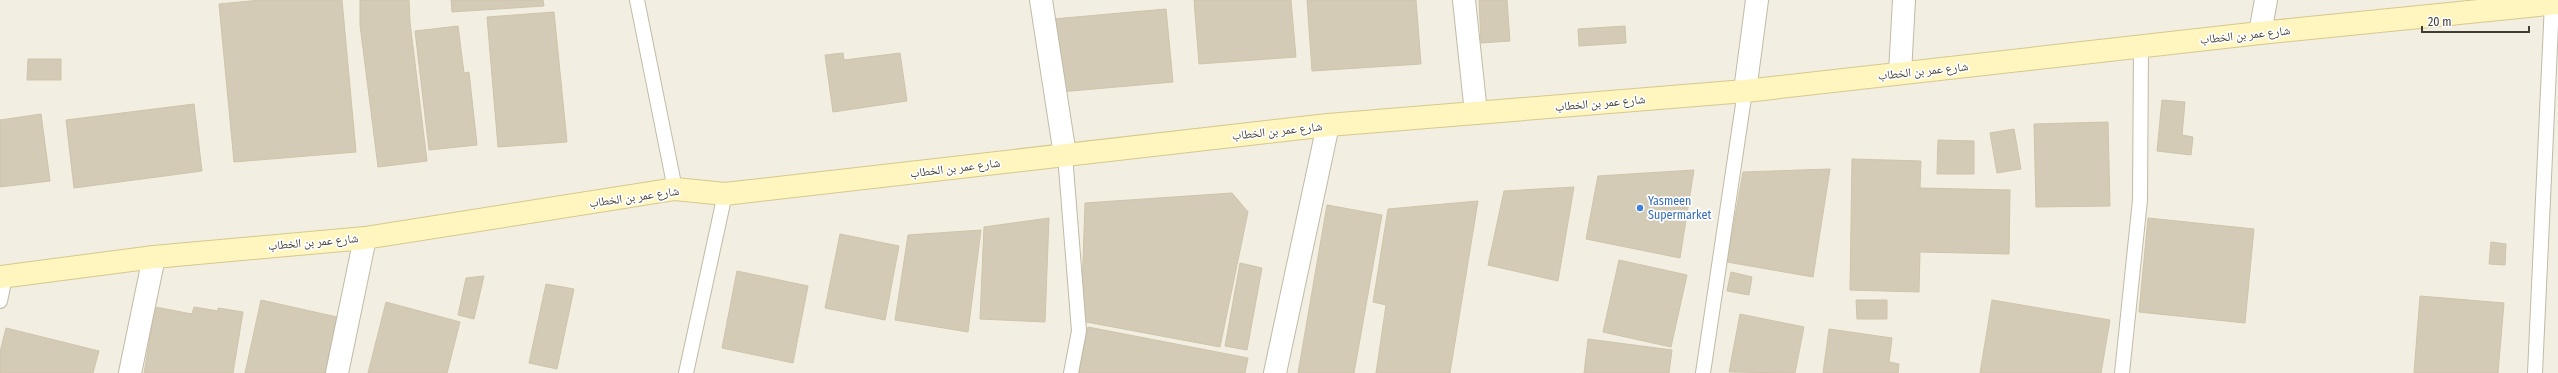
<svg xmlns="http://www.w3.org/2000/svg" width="2558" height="373" font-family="'Fira Sans Condensed','Noto Naskh Arabic',sans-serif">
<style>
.building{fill:#d3cbb6;stroke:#cfc4a9}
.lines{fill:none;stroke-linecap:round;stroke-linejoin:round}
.service-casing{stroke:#c0baa6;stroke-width:16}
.minor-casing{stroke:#c0baa6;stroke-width:24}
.secondary-casing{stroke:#d5c98d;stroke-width:24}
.service{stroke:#fff;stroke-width:14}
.minor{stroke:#fff;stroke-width:22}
.secondary{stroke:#fff5be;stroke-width:22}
.shop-dot{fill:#3f7fe0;stroke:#fff;stroke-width:1.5}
.labels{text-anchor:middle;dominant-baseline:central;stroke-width:3.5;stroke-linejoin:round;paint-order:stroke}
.street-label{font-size:12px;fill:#433e32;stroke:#fff}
.shop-label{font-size:12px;fill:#366cbe;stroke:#fff;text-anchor:start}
</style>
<rect width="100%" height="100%" fill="#f2eee1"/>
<path class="building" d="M261,0H342L356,152L234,162L219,4Z
M360,0H409L410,22L427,161L378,167L360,25Z
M451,0H543L544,6L452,12Z
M1194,0H1291L1296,57L1199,64Z
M1307,0H1416L1421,64L1312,71Z
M1479,0H1507L1510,41L1481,43Z
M1166,9L1173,82L1060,92L1053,19Z
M554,12L567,142L498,147L487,17Z
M458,26L464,73L469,72L477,145L429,150L415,31Z
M1625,26L1626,43L1579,46L1578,29Z
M843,53L844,60L900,53L907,101L833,112L825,55Z
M28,59H61V80H27Z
M2162,100L2185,102L2182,135L2193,137L2191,155L2157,151Z
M194,104L202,171L74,188L66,120Z
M41,114L50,181L0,187V120Z
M2108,122L2110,206L2036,207L2034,124Z
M2014,129L2021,169L1997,173L1990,133Z
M1938,140L1974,141V174H1937Z
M1852,159L1921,161L1920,188L2010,190L2009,254L1920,252L1919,292L1850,290Z
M1830,169L1813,277L1727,262L1743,172Z
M1694,170L1680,258L1586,239L1598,176Z
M1574,187L1558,281L1488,265L1504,191Z
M1232,193L1248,212L1220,347L1081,321L1085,203Z
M1478,201L1450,373H1376L1386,305L1373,302L1388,209Z
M1327,205L1382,215L1354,373H1298Z
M1049,218L1045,322L980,319L984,227Z
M2148,218L2254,229L2245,323L2139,312Z
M981,230L968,332L895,320L908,235Z
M840,234L899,246L885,320L825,308Z
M2491,242L2506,244L2505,265L2489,264Z
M1619,260L1687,275L1671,347L1603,332Z
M1240,263L1262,268L1247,350L1225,346Z
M737,271L808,286L793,363L722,348Z
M1731,272L1752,277L1749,295L1727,291Z
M484,276L474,319L458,315L466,278Z
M546,284L574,289L557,369L529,363Z
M2420,296L2504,303L2498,373H2414Z
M261,300L337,317L325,373H245Z
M1856,300H1887V319H1857Z
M1992,300L2110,320L2101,373H1980Z
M386,302L460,322L447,373H368Z
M155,307L192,314L194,307L218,311V308L243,312L233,373H144Z
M1740,314L1804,327L1795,373L1729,372Z
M1088,327L1248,358L1245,373H1079Z
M6,328L99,351L93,373H0V352Z
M1829,329L1892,338L1889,362L1899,364L1898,373H1823Z
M1588,339L1672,350L1669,373H1584Z"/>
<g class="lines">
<g class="service-casing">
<path id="service" d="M637,0L675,189
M1065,155L1079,331L1071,373
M0,301L5,277
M686,373L725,194
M1703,373L1745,91
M2122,373L2140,200L2141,46
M2535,373L2552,3"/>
</g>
<g class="minor-casing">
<path id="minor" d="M1041,0L1065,155
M1464,0L1476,113
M2260,33L2266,0
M1900,73L1904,0
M1745,91L1757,0
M130,373L154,257
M337,373L365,238
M1275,373L1328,125"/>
</g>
<g class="secondary-casing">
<path id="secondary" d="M0,277L154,257L365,238L675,189L725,194L1328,125L1745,91L2260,33L2558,3"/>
</g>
<use href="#service" class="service"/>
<use href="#minor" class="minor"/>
<use href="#secondary" class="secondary"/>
</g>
<circle class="shop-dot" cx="1640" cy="208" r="4"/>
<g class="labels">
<g class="street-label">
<text transform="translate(2245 35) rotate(-6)">شارع عمر بن الخطاب</text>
<text transform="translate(1923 71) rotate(-6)">شارع عمر بن الخطاب</text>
<text transform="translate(1600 103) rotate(-5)">شارع عمر بن الخطاب</text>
<text transform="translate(1277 131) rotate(-6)">شارع عمر بن الخطاب</text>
<text transform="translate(955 168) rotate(-7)">شارع عمر بن الخطاب</text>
<text transform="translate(634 197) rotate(-8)">شارع عمر بن الخطاب</text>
<text transform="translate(313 242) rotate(-5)">شارع عمر بن الخطاب</text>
</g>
<g class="shop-label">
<text x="1648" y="201">Yasmeen<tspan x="1648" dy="14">Supermarket</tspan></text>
</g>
</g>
<path d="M2422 26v6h107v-6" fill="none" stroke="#433e32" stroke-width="2"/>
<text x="2428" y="26" font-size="12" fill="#433e32" stroke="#ffffff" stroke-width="3" paint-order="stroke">20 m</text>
</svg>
